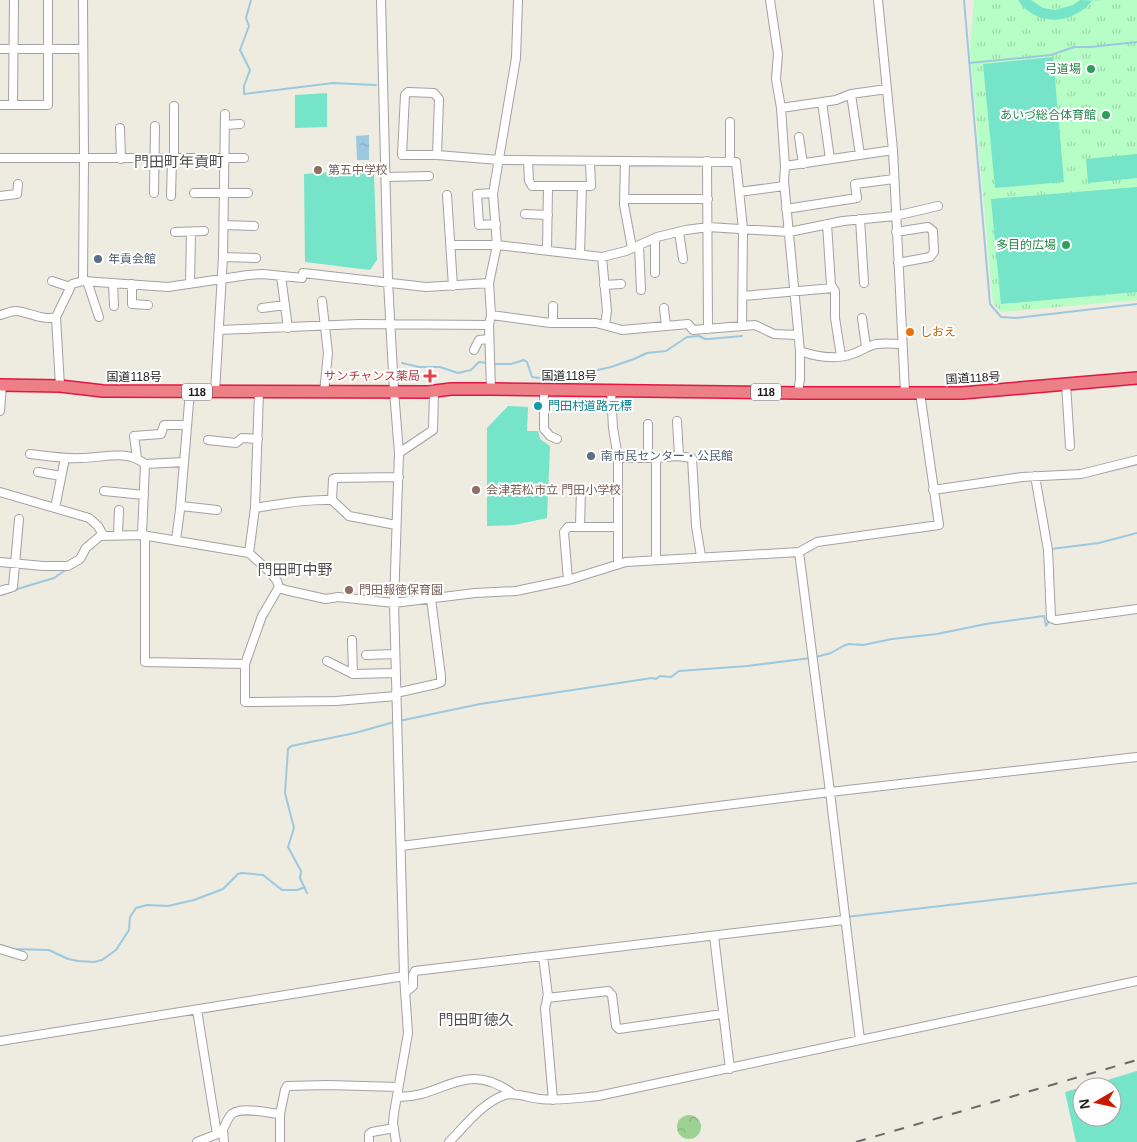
<svg xmlns="http://www.w3.org/2000/svg" width="1137" height="1142" font-family="Helvetica,'Noto Sans JP',sans-serif">
<style>
.forest{fill:url(#forest-crowns)}
.park{fill:url(#park-tufts)}
.pitch{fill:#76e4c8}
.water{fill:url(#water-ripples)}
.lines{fill:none;stroke-linecap:round;stroke-linejoin:round}
.stream{stroke:#9cc8e0;stroke-width:2}
.minor-casing{stroke:#a2a2a2;stroke-width:10}
.highway-casing{stroke:#e31642;stroke-width:14}
.minor{stroke:#fff;stroke-width:8}
.highway{stroke:#ed8086;stroke-width:11}
.rail{stroke:#696969;stroke-width:2;stroke-dasharray:10 10;stroke-linecap:butt}
.leisure-dot{fill:#2e9e5b;stroke:#fff;stroke-width:2}
.education-dot{fill:#8d6e63;stroke:#fff;stroke-width:2}
.service-dot{fill:#5c6f8a;stroke:#fff;stroke-width:2}
.food-dot{fill:#e8710a;stroke:#fff;stroke-width:2}
.health-dot{fill:#e0444e;stroke:#fff;stroke-width:2}
.culture-dot{fill:#0f9aa8;stroke:#fff;stroke-width:2}
.labels{text-anchor:middle;dominant-baseline:central;stroke-width:4;stroke-linejoin:round;paint-order:stroke}
.shield{fill:#fff;stroke:#5f5f5f;stroke-width:1}
.shield-label{font-size:11px;font-weight:bold;fill:#1b1b1b}
.leisure-label{font-size:12px;fill:#27864d;stroke:#fff;text-anchor:end}
.education-label{font-size:12px;fill:#785e54;stroke:#fff;text-anchor:start}
.service-label{font-size:12px;fill:#4e5e75;stroke:#fff;text-anchor:start}
.food-label{font-size:12px;fill:#c56008;stroke:#fff;text-anchor:start}
.health-label{font-size:12px;fill:#be3a42;stroke:#fff;text-anchor:end}
.street-label{font-size:12px;fill:#1b1b1b;stroke:#fff}
.culture-label{font-size:12px;fill:#0d838f;stroke:#fff;text-anchor:start}
.quarter-label{font-size:15px;fill:#4e4e4e;stroke:#fff}
</style>
<defs>
<pattern id="forest-crowns" width="20" height="18" patternUnits="userSpaceOnUse" patternTransform="scale(1.25)"><rect width="20" height="18" fill="#9cd191"/><path d="M2 6a3 3 0 1 1 6 0M12 15a3 3 0 1 1 6 0" fill="none" stroke="#86b37c"/></pattern>
<pattern id="park-tufts" width="24" height="20" patternUnits="userSpaceOnUse" patternTransform="scale(1.25)"><rect width="24" height="20" fill="#b7fdc6"/><path d="M3 7l-1-3M5 7V3M7 7l1-3M15 17l-1-3M17 17v-4M19 17l1-3" fill="none" stroke="#9dd8aa"/></pattern>
<pattern id="water-ripples" width="26" height="14" patternUnits="userSpaceOnUse" patternTransform="scale(1.25)"><rect width="26" height="14" fill="#9cc8e0"/><path d="M2 4q2-2 4 0t4 0M15 11q2-2 4 0t4 0" fill="none" stroke="#86abc0"/></pattern>
</defs>
<rect width="100%" height="100%" fill="#eeebe0"/>
<path class="forest" d="M677 1127a12 12 0 1 1 24 0a12 12 0 1 1-24 0Z"/>
<path class="park" d="M974,0H1137V300L1001,312L993,303L970,50Z"/>
<path class="pitch" d="M1018,0H1031L1043,8L1055,10L1073,5L1080,0L1103,1H1092C1072,25 1036,27 1018,0Z
M1053,57L1064,182L995,188L983,64Z
M327,93V127L295,128V95Z
M1137,154V178L1088,183L1086,159Z
M367,170L374,175L377,260L370,270L305,262L304,174Z
M1137,187V292L1001,304L991,199Z
M508,406L528,407L527,431H538L540,439L550,446L547,518L514,525L487,526V428Z
M1137,1071V1142H1076L1065,1092L1082,1087V1117H1112V1087H1084Z"/>
<path class="water" d="M369,135V160H357L356,136Z"/>
<g class="lines">
<path class="stream" d="M251,0L246,18L249,26L240,50L250,70L244,86V94L333,83L376,85
M964,0L990,304L1001,317L1016,318L1137,304
M969,63L1051,55L1074,47H1090L1137,42
M402,363L419,367H440L458,373L471,370L479,362L487,363
M493,364H511L524,360L527,362L532,377L540,378
M562,377H567L611,367L634,359L647,353L666,351L687,337L699,336L705,339H709L742,336
M1051,549L1099,543L1137,533
M14,590L54,578L67,569
M0,595L10,592
M816,657L831,653L843,646L849,644L863,645L892,639L937,634L986,624L1044,616L1046,626L1049,621
M399,721L480,704L652,678L656,679L660,676L671,677L679,671L747,666L811,658
M307,893L300,878L301,871L288,847L294,828L285,793L288,749L291,746L355,733L394,722
M846,917L1137,883
M0,945L14,949L49,950L68,959L78,961L94,962L102,960L116,950L129,930L130,917L136,908L147,905L168,906L194,900L223,889L238,874L242,873L263,875L282,890H297L305,887
M419,967L454,963"/>
<g class="minor-casing">
<path id="minor" d="M381,0L388,281L394,391L399,453L394,603L404,976L408,1033L394,1113L393,1123L396,1142
M770,0L778,54L776,79L781,108L785,166L784,181L800,351V379L798,393
M878,0L893,150L905,392
M0,49H83
M851,94L860,155
M822,102L830,159
M0,105H48V0
M13,105L14,0
M781,108L836,100L851,94L887,89
M730,122V162
M225,125L240,124
M120,128L121,159
M799,137L803,164
M437,155L439,99L434,93L408,92L405,95L402,155H437L499,160L736,162L743,229L742,326
M0,158H244
M174,158V106
M528,160L529,181L532,186H591L590,161
M625,161L624,205L632,248
M707,161L708,329
M785,166L893,150
M386,177L429,176
M739,192L784,186
M154,193L155,126
M194,193H248
M493,193L477,194L479,225L496,224
M447,195L453,286
M0,196L17,194L18,184
M171,196L172,158
M625,199H708
M786,209L857,198L855,184L894,179
M525,214L548,215
M860,219L864,283
M827,224L831,285L835,291V318L841,356
M224,225L254,226
M175,232L204,231
M679,232L683,259
M896,232L928,227L933,231L934,252L930,257L898,263
M655,238V273
M451,245H497L602,257L626,251L657,237L686,230L708,227L789,232L843,221L895,216L938,206
M639,245L641,290
M547,250L548,186
M580,254L582,186
M223,257L256,258
M602,257L607,311L605,325
M281,276L288,328
M52,281L70,287
M83,281L84,159L83,0
M87,281L99,317
M113,283L114,306
M132,284V304L148,305
M190,284L191,232
M604,285L621,284
M743,296L833,288
M322,301L328,353L324,392
M262,308L285,305
M664,308L666,326
M0,315C5,314 11,311 16,311C29,312 43,321 56,317L72,284L83,281L168,287L248,275L263,274L302,278L303,273L426,287L489,283
M491,315L550,323H596L622,330L688,324L693,330L755,325L774,334L798,335
M56,317L60,386
M862,318L866,347
M550,323L553,319V306
M219,330L359,324L489,325
M474,350L479,340L489,339
M800,351C817,357 838,360 855,353C863,350 869,345 877,344C885,343 894,344 902,344
M1066,384L1070,446
M491,389L489,325L491,315L489,283L497,245L493,194L516,58L518,0
M544,390V429L550,436L557,439
M611,390L613,428L618,458V564
M215,392L223,257L225,114
M0,411L2,385
M677,421L679,456
M648,424V458
M208,440L236,443L242,438L258,439
M399,453L433,430L434,391
M30,454C47,456 64,459 81,458C103,458 126,449 145,464L142,535
M137,458L134,436L161,434L164,425H187
M618,458H656L677,456L692,458L696,526L701,556
M656,458V559
M145,464L184,462
M38,472L61,476
M1035,476L1048,550L1051,618L1056,620L1137,609
M933,490L1022,477L1081,474L1137,460
M104,491L144,495
M0,492L89,518L98,526L103,535
M332,500L333,479L335,478L399,477
M181,506L217,510
M55,508L65,458
M255,508C281,504 306,499 332,500L349,516L396,525
M580,527L581,488
M118,535L119,510
M145,535V662L245,664V702L336,701L396,696
M176,540L180,510L190,391
M799,552L830,792L860,1040
M249,553L255,508L259,392
M0,562L43,566H68L80,559L86,548L100,536L142,535L249,553L270,572L277,581L279,587L262,616L245,664
M568,580L564,532L568,527H618
M279,587L285,590L326,599L338,597L394,603L475,593L516,591L568,580L626,562L799,552L817,542L939,525L920,393
M0,591L13,587L19,519
M352,640L353,674
M366,655L395,654
M327,661L353,674L396,673
M396,693L436,684L441,682V676L431,599
M401,846L830,792L1137,757
M714,936L730,1069
M0,949L23,956
M543,956L548,996L545,1008L553,1100
M406,992L413,986V975L415,971L844,920
M547,998L608,991L612,995L616,1026L619,1029L722,1014
M197,1010L217,1134
M0,1041L404,976
M397,1097C444,1098 465,1058 513,1094
M280,1114V1142
M223,1130L224,1142
M197,1142L220,1133C225,1128 226,1121 230,1116C237,1105 268,1113 280,1114L285,1090L287,1086L328,1085L398,1087
M369,1142V1134L372,1132L394,1128
M449,1142C465,1126 483,1102 505,1095C516,1092 529,1098 540,1099C559,1101 578,1098 598,1096L1137,981"/>
</g>
<g class="highway-casing">
<path id="highway" d="M0,385L60,386L103,391L427,392L451,389H491L798,393H962L1137,378"/>
</g>
<use href="#minor" class="minor"/>
<use href="#highway" class="highway"/>
<path class="rail" d="M856,1142L1137,1060"/>
</g>
<g class="leisure-dot">
<circle cx="1091" cy="69" r="5"/>
<circle cx="1106" cy="115" r="5"/>
<circle cx="1066" cy="245" r="5"/>
</g>
<g class="education-dot">
<circle cx="318" cy="170" r="5"/>
<circle cx="476" cy="490" r="5"/>
<circle cx="349" cy="590" r="5"/>
</g>
<g class="service-dot">
<circle cx="98" cy="259" r="5"/>
<circle cx="591" cy="456" r="5"/>
</g>
<circle class="food-dot" cx="910" cy="332" r="5"/>
<path class="health-dot" d="M427.5 368.5h5v5h5v5h-5v5h-5v-5h-5v-5h5z"/>
<circle class="culture-dot" cx="538" cy="406" r="5"/>
<g class="labels">
<g class="shield">
<rect x="182" y="383.5" width="30" height="17" rx="4"/>
<rect x="751" y="383.5" width="30" height="17" rx="4"/>
</g>
<g class="shield-label">
<text x="197" y="392">118</text>
<text x="766" y="392">118</text>
</g>
<g class="leisure-label">
<text x="1081" y="69">弓道場</text>
<text x="1096" y="115">あいづ総合体育館</text>
<text x="1056" y="245">多目的広場</text>
</g>
<g class="education-label">
<text x="328" y="170">第五中学校</text>
<text x="486" y="490">会津若松市立 門田小学校</text>
<text x="359" y="590">門田報徳保育園</text>
</g>
<g class="service-label">
<text x="108" y="259">年貢会館</text>
<text x="601" y="456">南市民センター・公民館</text>
</g>
<g class="food-label">
<text x="920" y="332">しおえ</text>
</g>
<g class="health-label">
<text x="420" y="376">サンチャンス薬局</text>
</g>
<g class="street-label">
<text x="569" y="376">国道118号</text>
<text x="134" y="377">国道118号</text>
<text transform="translate(973 378) rotate(-3)">国道118号</text>
</g>
<g class="culture-label">
<text x="548" y="406">門田村道路元標</text>
</g>
<g class="quarter-label">
<text x="179" y="161">門田町年貢町</text>
<text x="295" y="569">門田町中野</text>
<text x="476" y="1019">門田町徳久</text>
</g>
</g>
<g transform="translate(1097 1102) rotate(261)"><circle r="24" fill="#ffffff" stroke="#a4a4a4"/>
<path d="M0-4L9 19L0 12L-9 19Z" fill="#c71a00"/>
<text y="-8" font-size="14" font-weight="bold" text-anchor="middle" fill="#1b1b1b">N</text>
</g>
</svg>
